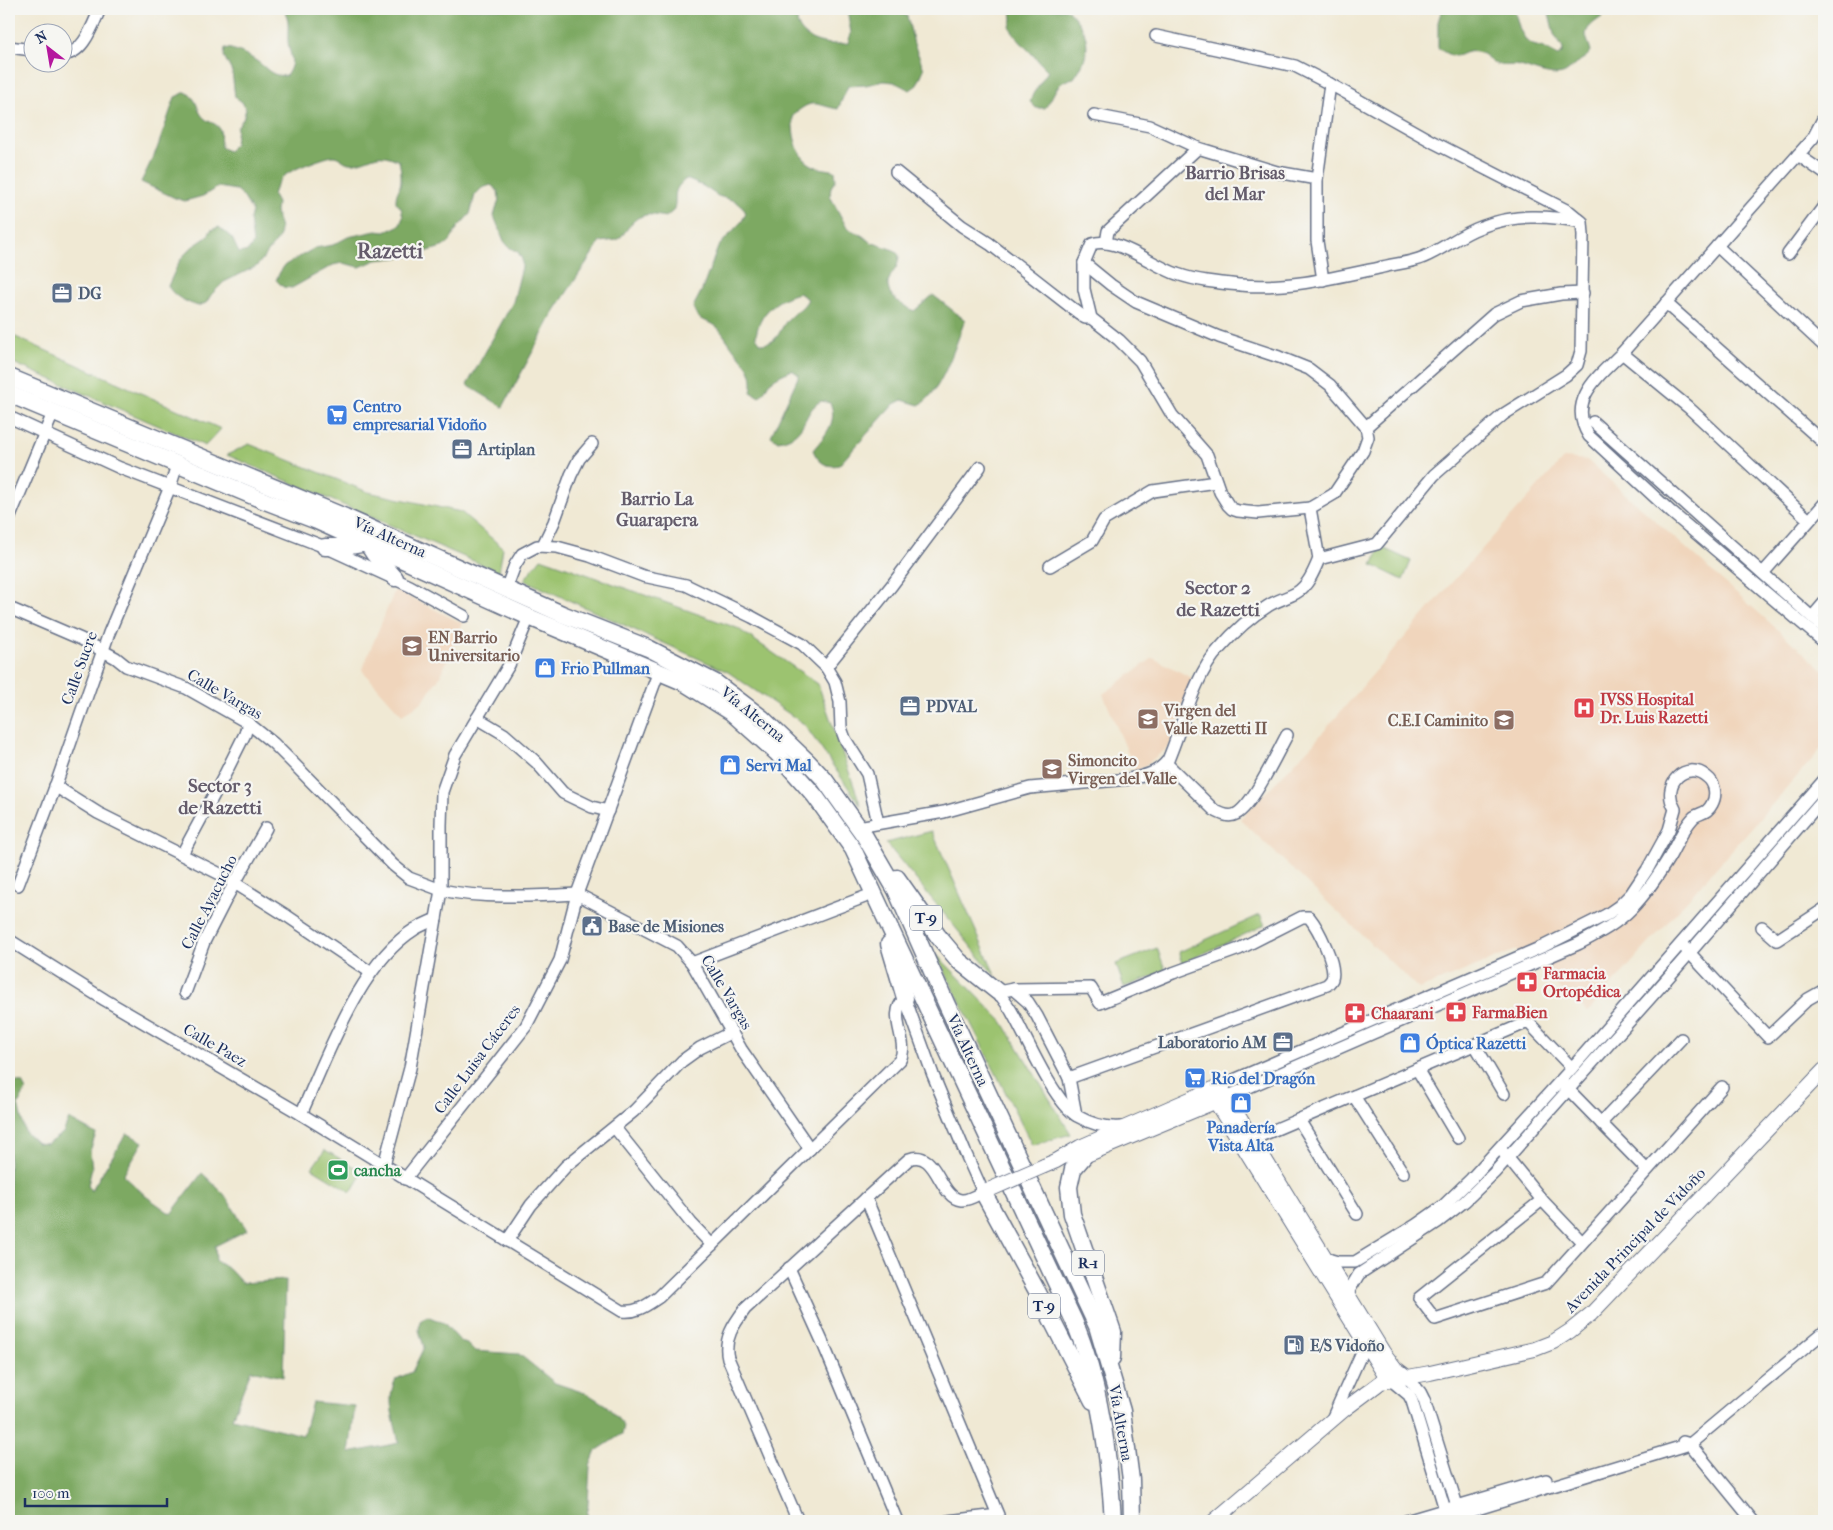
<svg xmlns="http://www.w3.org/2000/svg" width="1833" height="1530" font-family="'IM FELL French Canon',serif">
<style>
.built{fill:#f0d5bc}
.green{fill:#9cc36f;stroke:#5c7966}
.forest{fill:#7da962;stroke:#4c6c60;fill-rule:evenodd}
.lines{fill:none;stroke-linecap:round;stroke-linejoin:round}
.minor-casing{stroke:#667087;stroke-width:14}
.major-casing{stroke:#667087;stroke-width:16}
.highway-casing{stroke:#667087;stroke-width:19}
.minor{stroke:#fff;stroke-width:11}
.major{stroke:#fff;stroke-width:14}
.highway{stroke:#fff;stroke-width:16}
.major-bridge-casing{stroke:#667087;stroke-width:16;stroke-linecap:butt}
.major-bridge{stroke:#fff;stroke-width:14}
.labels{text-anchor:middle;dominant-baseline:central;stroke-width:4.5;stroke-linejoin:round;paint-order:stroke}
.shield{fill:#f6f6f2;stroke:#5d6b8a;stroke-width:1}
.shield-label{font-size:15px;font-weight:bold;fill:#1b2f5e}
.service-label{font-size:16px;font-weight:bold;fill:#4e5e75;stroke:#f6f6f2;text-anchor:start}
.shop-label{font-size:16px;font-weight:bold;fill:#366cbe;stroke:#f6f6f2;text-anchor:start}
.street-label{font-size:16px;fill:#1b2f5e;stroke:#f6f6f2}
.education-label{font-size:16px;font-weight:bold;fill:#785e54;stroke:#f6f6f2;text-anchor:start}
.health-label{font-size:16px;font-weight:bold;fill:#be3a42;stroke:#f6f6f2;text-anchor:start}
.leisure-label{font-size:16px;font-weight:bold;fill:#27864d;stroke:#f6f6f2;text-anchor:start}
.neighbourhood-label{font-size:18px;font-weight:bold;fill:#645c6b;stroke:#f6f6f2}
.quarter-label{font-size:19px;font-weight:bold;fill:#645c6b;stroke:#f6f6f2}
.district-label{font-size:21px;font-weight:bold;fill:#645c6b;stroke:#f6f6f2}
</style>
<rect width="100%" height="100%" fill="#f6f6f2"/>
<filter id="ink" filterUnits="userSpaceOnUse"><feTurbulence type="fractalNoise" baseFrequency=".02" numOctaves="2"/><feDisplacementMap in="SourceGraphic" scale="10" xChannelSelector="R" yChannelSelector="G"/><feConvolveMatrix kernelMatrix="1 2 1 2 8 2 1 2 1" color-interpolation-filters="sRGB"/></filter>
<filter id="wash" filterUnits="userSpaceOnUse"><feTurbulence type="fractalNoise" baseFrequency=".0096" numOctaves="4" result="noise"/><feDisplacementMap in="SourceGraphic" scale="20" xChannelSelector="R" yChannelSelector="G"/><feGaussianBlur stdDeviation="1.12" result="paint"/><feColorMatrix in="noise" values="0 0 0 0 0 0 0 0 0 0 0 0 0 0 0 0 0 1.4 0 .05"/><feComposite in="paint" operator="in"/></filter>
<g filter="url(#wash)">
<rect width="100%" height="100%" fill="#f0e9d4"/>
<g class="built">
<polygon points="1564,458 1587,460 1824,671 1824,746 1588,1012 1516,950 1419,989 1240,819 1313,744 1447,588"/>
<polygon points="395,590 462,623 441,675 422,702 402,715 362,670"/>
<polygon points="1153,658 1192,678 1169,747 1136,772 1103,694"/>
</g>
<g class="green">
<polygon points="9,334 221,429 205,446 9,361"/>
<polygon points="249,444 368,492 461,512 503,548 499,572 227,455"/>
<polygon points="1381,547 1411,561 1403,580 1372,565"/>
<polygon points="541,558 737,628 818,684 861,806 804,724 728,672 524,580"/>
<polygon points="932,831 996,977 886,843"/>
<polygon points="1260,915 1265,925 1183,963 1179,952"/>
<polygon points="1157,948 1166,972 1124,987 1116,964"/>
<polygon points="936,954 1002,1021 1071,1134 1032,1145"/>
<polygon points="325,1150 363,1172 351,1192 312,1168"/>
</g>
<g class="forest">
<path d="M283,9H799C798,14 796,21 798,25C805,43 831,46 848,43L851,33L847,9H885L891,12L900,13L907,16L914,44L924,69L917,85L910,90L894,82L884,81L866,85L848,86L838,109C815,105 814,97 793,115C792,131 795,156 812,165C819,169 828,169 835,171L836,180L831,187L830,196L847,228L863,236L870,242L894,250L899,255C898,271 893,269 889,280C883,295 904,306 914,311L933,295L965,320C956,343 941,395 919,405L902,400L894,404L839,465C826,468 818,462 813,450C824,437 839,421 830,403L821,401C801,412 809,436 778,441L771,436L799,375L792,370C785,373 775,377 769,383C765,389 766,391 759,397L751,392C756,368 742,362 730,344C726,339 723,333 718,328C706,317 700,326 693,307L702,290L718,247L742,221L746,213L742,206L735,201L718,196L703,186L686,179C669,192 679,198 673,211C671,213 668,215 666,217C658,216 650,213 642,216C629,220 626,236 616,240C611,241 605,241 600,242L554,312L503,407L467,385L513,302L522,267V259L518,252L510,248L504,241L494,216L499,199L498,191L491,185L482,188L475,195L470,214L458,227L449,243L442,247L412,256L376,260L360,267L342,263L333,265L292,288L283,287L276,280L280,272L285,265L315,248L333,245L348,237L376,231L385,232L400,225L403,217L401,208L396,202C396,192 398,193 400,186C402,179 401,169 399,161C377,150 375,159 355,163C344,165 342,157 334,156C327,156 293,169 287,174C280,178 274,188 273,196L277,203L276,212L280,229L279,238L257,266L224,282L211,295L206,303L198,306C186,302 174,297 168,286L179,262L185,254L192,247L207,237L211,230L219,227L232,238L239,253L248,251L253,244L250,219L252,211L243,196L236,190L218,187L203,196L185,201L175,198L141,182L157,149L175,97L186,92C200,101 195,109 204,118C209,123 218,123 220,130C221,136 220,141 221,147L228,151L235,144L237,127L243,119L246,109L242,102L235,97L232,72L224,56L225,48C235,49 246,54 255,60C268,68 269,76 286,76C297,60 289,56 288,41C287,28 291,20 283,9ZM799,293L808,299C803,309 796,311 789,318C778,330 780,343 761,344L756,337C758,314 777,298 799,293Z"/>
<path d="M1011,9H1067C1090,33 1094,50 1074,78C1054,82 1056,94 1045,108H1036L1030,102L1033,94L1048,71L1014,35L1010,27L1012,19Z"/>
<path d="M1442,9H1514L1520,30L1526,40L1533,45L1544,48L1558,56L1562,53L1563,49L1554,34L1548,9H1612C1605,17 1586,24 1586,35C1586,39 1590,46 1591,51C1587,58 1583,58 1577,63C1573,66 1569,71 1565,73C1553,79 1532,69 1520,66C1513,64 1503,67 1497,64C1489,61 1486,54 1477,52C1457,49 1462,65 1438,48V22Z"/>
<path d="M9,1081L22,1083L26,1090L18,1105L25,1132L37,1143L47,1144L63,1133L69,1119L96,1134L90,1151L92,1168L88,1185L91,1191L127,1133L143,1142L123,1175L147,1197L171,1214L202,1173L224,1194L247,1230L215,1246L216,1261L230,1270L242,1283L286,1280L283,1377L251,1370L232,1418L303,1435L312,1402L355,1406L349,1453L399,1443C395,1421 385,1400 396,1379L412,1372L424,1347L419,1330L420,1321L427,1316L444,1323L461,1342L467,1344L474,1351L519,1354L555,1383L588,1394L607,1406L624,1426L622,1434L596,1451L590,1466L587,1521H9Z"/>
</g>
</g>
<g filter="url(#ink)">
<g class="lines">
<g class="minor-casing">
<g id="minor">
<polyline points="1156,36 1295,66 1330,84"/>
<polyline points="9,47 32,50"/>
<path d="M62,54C83,56 93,24 100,9"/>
<polyline points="1094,115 1150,126 1198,148 1277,172 1317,179"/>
<path d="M1824,117L1813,138L1622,353C1599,376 1566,400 1589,436L1671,512L1824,642"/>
<polyline points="1798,155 1824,173"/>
<polyline points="896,172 962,226 990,244 1085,318 1091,318"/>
<polyline points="1106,243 1108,231 1198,148"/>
<polyline points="1717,246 1824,346"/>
<polyline points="1788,254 1824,206"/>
<polyline points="1084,263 1111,285 1136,302 1219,337 1279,357 1309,369 1330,385 1366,427"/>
<polyline points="1323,280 1317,241 1317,179 1330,84 1433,142 1570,212 1581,221"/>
<polyline points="1666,303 1824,443"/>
<polyline points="1622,353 1688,407 1809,520"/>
<polyline points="9,417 120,468 325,547 410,586 464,616"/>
<polyline points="1593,422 1824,628"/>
<polyline points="9,519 53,413"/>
<polyline points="543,545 554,522 571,475 579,459 592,444"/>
<polyline points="1319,559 1310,508 1334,494 1363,451 1368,437 1366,427 1494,314 1521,301 1561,294 1583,293"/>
<polyline points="1050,566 1092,541 1104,520 1153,491 1216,482"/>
<polyline points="1763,573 1824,504"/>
<polyline points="506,589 515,565 522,554 537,546 557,547 590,556 643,576 686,585 752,617 802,644 826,667 835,682 840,702 841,728 845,739 867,774 878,823"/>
<polyline points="9,608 81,639 116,658 126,666 186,688 248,723 273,743 292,762 393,865 409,878 441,890 441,825 442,792 455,755 509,665 529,617"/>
<polyline points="1812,617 1824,603"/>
<polyline points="826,667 892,585 980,467"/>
<polyline points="477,718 504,734 536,762 563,793 592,807 608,811"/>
<path d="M1166,763L1214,810C1221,814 1229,818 1236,814C1253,805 1277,753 1287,735"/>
<polyline points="55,786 98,813 222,875 287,916 370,972"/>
<path d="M858,827L944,812L1030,788L1129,779C1145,776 1158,773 1168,760C1182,727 1195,674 1219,649C1233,633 1250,617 1268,606C1277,600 1287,598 1296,593C1308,586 1314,571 1319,559L1377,544L1434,475L1504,414L1566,375L1577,365L1581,351L1583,235L1582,222C1547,215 1514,214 1481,227C1461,234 1443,249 1424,257C1410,263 1393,264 1379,268C1333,278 1288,289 1240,285C1219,283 1197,281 1177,274C1155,267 1115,235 1092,244L1084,263V289L1091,318L1119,340L1140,361L1172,415L1207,455L1220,492L1228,505L1232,509L1238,511L1258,513L1310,508"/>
<polyline points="182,854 223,778 245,734 248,723"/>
<polyline points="18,885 54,790 109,633 170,487 177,465"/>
<polyline points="577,894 677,946 692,963 741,1049 810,1149"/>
<polyline points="1762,927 1777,940 1824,909"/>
<path d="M9,940L105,1000L301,1114L622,1311C637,1313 647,1305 659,1297L900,1060C910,1040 886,1016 905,998"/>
<polyline points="1684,947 1768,1037 1808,999 1824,990"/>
<polyline points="692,963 875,893"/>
<polyline points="1013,989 1028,1002 1037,1016 1069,1078 1076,1115"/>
<polyline points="185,993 204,942 228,895 266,828"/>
<polyline points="1475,1045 1504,1094"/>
<polyline points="1417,1069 1458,1138"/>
<path d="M1069,1078L1327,985C1329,983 1331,981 1332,979C1337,965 1318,928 1309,917H1302L1239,949L1173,973L1100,1003L1091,988L1013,989L998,992C1003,999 1009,1006 1013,1014C1027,1039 1054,1102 1077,1116C1091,1124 1105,1128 1121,1127"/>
<polyline points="1563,1084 1647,1170"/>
<path d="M1220,1086L1544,946L1606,915L1619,906L1631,894L1647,870L1669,830L1675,809C1660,784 1686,759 1707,777C1715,783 1717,795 1712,804C1707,814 1701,812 1694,817C1684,827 1677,843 1670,856C1659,874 1647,893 1632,908C1617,924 1597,934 1578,944L1226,1097"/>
<polyline points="1354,1096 1403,1173"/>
<path d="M301,1114C328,1055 359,964 415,929C422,925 429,922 436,919"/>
<polyline points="1299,1120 1357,1214"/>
<polyline points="1601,1123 1681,1039"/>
<polyline points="615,1128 691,1223 712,1245"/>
<polyline points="1246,1142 1528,1022 1572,1068"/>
<polyline points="1503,1152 1542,1200 1582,1242"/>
<path d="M384,1165L410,1068L441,890C485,899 532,896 577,894"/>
<polyline points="405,1179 526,1026 560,960 577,894 659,671"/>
<polyline points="866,1198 998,1515 948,1521"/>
<polyline points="1542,1200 1419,1298 1435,1319 1546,1283 1722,1087"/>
<polyline points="507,1241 531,1205 566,1166 634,1111 682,1061 700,1048 732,1032"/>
<polyline points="1324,1258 1338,1262 1355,1262 1416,1225 1443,1206 1471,1179 1572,1068 1824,780"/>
<polyline points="789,1268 822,1341 897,1521"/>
<polyline points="1347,1294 1359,1274 1438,1222 1465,1201 1494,1173 1659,988 1824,798"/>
<polyline points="1407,1377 1420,1392 1424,1400 1459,1512"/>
<polyline points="1391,1380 1409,1395 1412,1401 1447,1516"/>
<polyline points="1332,1419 1366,1343"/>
<polyline points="1683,1442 1690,1444 1753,1521"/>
<path d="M798,1521L728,1358C723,1339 734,1324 745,1309L909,1159C937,1148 939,1198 961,1200C968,1201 977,1195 983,1192L965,1152L933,1075L905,998"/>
<polyline points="1406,1521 1546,1480"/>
<polyline points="1438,1521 1690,1444 1824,1332"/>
</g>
</g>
<g class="major-casing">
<g id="major">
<polyline points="1209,1091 1383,1372 1391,1380"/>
<polyline points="1074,1158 1084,1156 1224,1098"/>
<polyline points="1044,1166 1056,1161 1080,1147 1220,1086 1383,1352 1395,1368 1407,1377"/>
<polyline points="1214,1521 1345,1409 1381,1382 1430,1373 1535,1349 1553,1342 1570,1331 1591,1314 1824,1070"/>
</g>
</g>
<g class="highway-casing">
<g id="highway">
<polyline points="9,377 345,517 562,614 648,648 716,683 762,718 807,761 824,779 864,835 896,890 946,1003 1097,1326 1122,1411 1131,1480 1132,1521"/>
<path d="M9,394L265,501L317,521L529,617L683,682L731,712L777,753L815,796L853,849L1074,1321C1100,1382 1109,1455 1113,1521"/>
<polyline points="325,547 344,547 367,543 374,554 395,578"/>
<polyline points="897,878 938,936 959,961 998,992"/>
<polyline points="889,944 905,998"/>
<polyline points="1084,1156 1073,1169 1069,1187 1072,1214 1113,1332 1112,1358"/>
<polyline points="983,1192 1037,1291 1093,1401"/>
</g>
</g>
<use href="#minor" class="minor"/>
<use href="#major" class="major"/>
<use href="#highway" class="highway"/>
<g class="major-bridge-casing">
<polyline id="major-bridge" points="991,1189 1044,1166"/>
</g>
<use href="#major-bridge" class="major-bridge"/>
</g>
</g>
<defs>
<g id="office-square" transform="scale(1.125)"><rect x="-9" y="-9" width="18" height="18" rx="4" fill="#5c6f8a" stroke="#f6f6f2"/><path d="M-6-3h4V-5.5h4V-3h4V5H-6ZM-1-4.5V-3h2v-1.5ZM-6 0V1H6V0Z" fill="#fff"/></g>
<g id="supermarket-square" transform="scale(1.125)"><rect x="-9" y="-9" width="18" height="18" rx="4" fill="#3f7fe0" stroke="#f6f6f2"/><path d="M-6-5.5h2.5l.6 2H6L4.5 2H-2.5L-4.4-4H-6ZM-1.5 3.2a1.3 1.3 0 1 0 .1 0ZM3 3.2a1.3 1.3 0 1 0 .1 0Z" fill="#fff"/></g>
<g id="school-square" transform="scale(1.125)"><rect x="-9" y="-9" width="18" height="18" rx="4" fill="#8d6e63" stroke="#f6f6f2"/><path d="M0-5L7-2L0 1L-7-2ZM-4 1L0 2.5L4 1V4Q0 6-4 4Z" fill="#fff"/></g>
<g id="shop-square" transform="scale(1.125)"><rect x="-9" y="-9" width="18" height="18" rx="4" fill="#3f7fe0" stroke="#f6f6f2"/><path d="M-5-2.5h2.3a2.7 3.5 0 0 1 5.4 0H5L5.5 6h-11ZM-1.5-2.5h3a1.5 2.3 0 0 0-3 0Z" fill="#fff"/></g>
<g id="hospital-square" transform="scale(1.125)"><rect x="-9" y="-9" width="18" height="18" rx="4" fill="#e0444e" stroke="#f6f6f2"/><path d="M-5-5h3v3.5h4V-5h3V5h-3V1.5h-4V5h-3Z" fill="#fff"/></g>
<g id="university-square" transform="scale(1.125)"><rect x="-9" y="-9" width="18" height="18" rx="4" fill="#8d6e63" stroke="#f6f6f2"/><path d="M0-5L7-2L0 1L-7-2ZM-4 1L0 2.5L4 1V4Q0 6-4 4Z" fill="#fff"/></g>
<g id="civic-square" transform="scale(1.125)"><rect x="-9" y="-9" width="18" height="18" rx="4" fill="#5c6f8a" stroke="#f6f6f2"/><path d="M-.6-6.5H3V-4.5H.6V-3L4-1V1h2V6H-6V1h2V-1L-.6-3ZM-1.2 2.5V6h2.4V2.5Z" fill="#fff"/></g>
<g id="pharmacy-square" transform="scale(1.125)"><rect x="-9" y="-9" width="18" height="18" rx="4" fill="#e0444e" stroke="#f6f6f2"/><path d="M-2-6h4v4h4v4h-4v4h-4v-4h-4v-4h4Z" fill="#fff"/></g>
<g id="stadium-square" transform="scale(1.125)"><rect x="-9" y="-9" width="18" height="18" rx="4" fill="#2e9e5b" stroke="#f6f6f2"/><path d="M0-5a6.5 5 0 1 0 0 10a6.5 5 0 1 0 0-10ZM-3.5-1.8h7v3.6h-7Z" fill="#fff"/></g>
<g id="fuel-square" transform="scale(1.125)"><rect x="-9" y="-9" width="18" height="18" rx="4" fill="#5c6f8a" stroke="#f6f6f2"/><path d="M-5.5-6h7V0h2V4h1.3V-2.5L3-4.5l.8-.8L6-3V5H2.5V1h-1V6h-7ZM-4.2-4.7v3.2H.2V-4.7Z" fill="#fff"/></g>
</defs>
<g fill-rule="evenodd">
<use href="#office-square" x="62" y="293"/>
<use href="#supermarket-square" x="337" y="415"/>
<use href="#office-square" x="462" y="449"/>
<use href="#school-square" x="412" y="646"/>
<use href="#shop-square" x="545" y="668"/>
<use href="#office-square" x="910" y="706"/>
<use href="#hospital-square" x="1584" y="708"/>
<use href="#university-square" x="1148" y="719"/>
<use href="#school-square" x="1504" y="720"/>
<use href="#shop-square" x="730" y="765"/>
<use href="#school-square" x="1052" y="769"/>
<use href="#civic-square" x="592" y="926"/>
<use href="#pharmacy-square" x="1527" y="982"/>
<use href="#pharmacy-square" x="1456" y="1012"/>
<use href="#pharmacy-square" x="1355" y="1013"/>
<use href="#office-square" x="1283" y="1042"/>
<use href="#shop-square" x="1410" y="1043"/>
<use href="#supermarket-square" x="1195" y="1078"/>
<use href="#shop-square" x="1241" y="1103"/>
<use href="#stadium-square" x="338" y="1170"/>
<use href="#fuel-square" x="1294" y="1345"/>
</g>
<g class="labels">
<g class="shield">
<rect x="910" y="905.5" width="32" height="25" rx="4"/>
<rect x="1072" y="1250.5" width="32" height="25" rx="4"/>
<rect x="1028" y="1293.5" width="32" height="25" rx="4"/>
</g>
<g class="shield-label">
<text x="926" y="918">T-9</text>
<text x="1088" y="1263">R-1</text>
<text x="1044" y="1306">T-9</text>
</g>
<g class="service-label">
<text x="78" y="293">DG</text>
<text x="478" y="449">Artiplan</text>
<text x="926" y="706">PDVAL</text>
<text x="608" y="926">Base de Misiones</text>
<text x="1267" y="1042" text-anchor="end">Laboratorio AM</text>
<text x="1310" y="1345">E/S Vidoño</text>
</g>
<g class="shop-label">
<text x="353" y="406">Centro<tspan x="353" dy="18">empresarial Vidoño</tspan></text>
<text x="561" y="668">Frio Pullman</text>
<text x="746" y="765">Servi Mal</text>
<text x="1426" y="1043">Óptica Razetti</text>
<text x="1211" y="1078">Rio del Dragón</text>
<text x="1241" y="1127" text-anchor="middle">Panadería<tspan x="1241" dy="18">Vista Alta</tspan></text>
</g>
<g class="street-label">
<text transform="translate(390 537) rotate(24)">Vía Alterna</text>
<text transform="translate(79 668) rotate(-70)">Calle Sucre</text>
<text transform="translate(225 694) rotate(30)">Calle Vargas</text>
<text transform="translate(753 714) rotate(39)">Vía Alterna</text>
<text transform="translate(209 902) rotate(-63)">Calle Ayacucho</text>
<text transform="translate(727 992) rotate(59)">Calle Vargas</text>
<text transform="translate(215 1045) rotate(30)">Calle Paez</text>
<text transform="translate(968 1050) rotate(65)">Vía Alterna</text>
<text transform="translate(477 1059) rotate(-53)">Calle Luisa Cáceres</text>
<text transform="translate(1635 1240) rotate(-46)">Avenida Principal de Vidoño</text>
<text transform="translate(1121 1423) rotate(80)">Vía Alterna</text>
</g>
<g class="education-label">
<text x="428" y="637">EN Barrio<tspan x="428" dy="18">Universitario</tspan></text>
<text x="1164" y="710">Virgen del<tspan x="1164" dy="18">Valle Razetti II</tspan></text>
<text x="1488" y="720" text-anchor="end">C.E.I Caminito</text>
<text x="1068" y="760">Simoncito<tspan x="1068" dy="18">Virgen del Valle</tspan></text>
</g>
<g class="health-label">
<text x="1600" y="699">IVSS Hospital<tspan x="1600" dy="18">Dr. Luis Razetti</tspan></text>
<text x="1543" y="973">Farmacia<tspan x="1543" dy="18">Ortopédica</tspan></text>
<text x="1472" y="1012">FarmaBien</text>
<text x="1371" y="1013">Chaarani</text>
</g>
<g class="leisure-label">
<text x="354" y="1170">cancha</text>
</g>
<g class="neighbourhood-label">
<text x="1235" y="173">Barrio Brisas<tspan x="1235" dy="21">del Mar</tspan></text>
<text x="657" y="499">Barrio La<tspan x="657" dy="21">Guarapera</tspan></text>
</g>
<g class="quarter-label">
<text x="1218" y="588">Sector 2<tspan x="1218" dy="22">de Razetti</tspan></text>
<text x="220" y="786">Sector 3<tspan x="220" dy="22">de Razetti</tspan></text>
</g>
<g class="district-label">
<text x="390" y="251">Razetti</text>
</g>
</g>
<rect width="1833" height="1530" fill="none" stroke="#f6f6f2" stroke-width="30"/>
<g transform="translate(48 48) rotate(329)"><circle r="24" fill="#f6f6f2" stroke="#9ea6b7"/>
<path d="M0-4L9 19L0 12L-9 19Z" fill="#b5179e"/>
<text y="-8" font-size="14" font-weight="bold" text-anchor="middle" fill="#1b2f5e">N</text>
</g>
<path d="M25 1498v8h142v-8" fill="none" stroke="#1b2f5e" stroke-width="2.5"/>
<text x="32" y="1498" font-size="15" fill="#1b2f5e" stroke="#f6f6f2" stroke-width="4" paint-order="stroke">100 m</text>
</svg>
